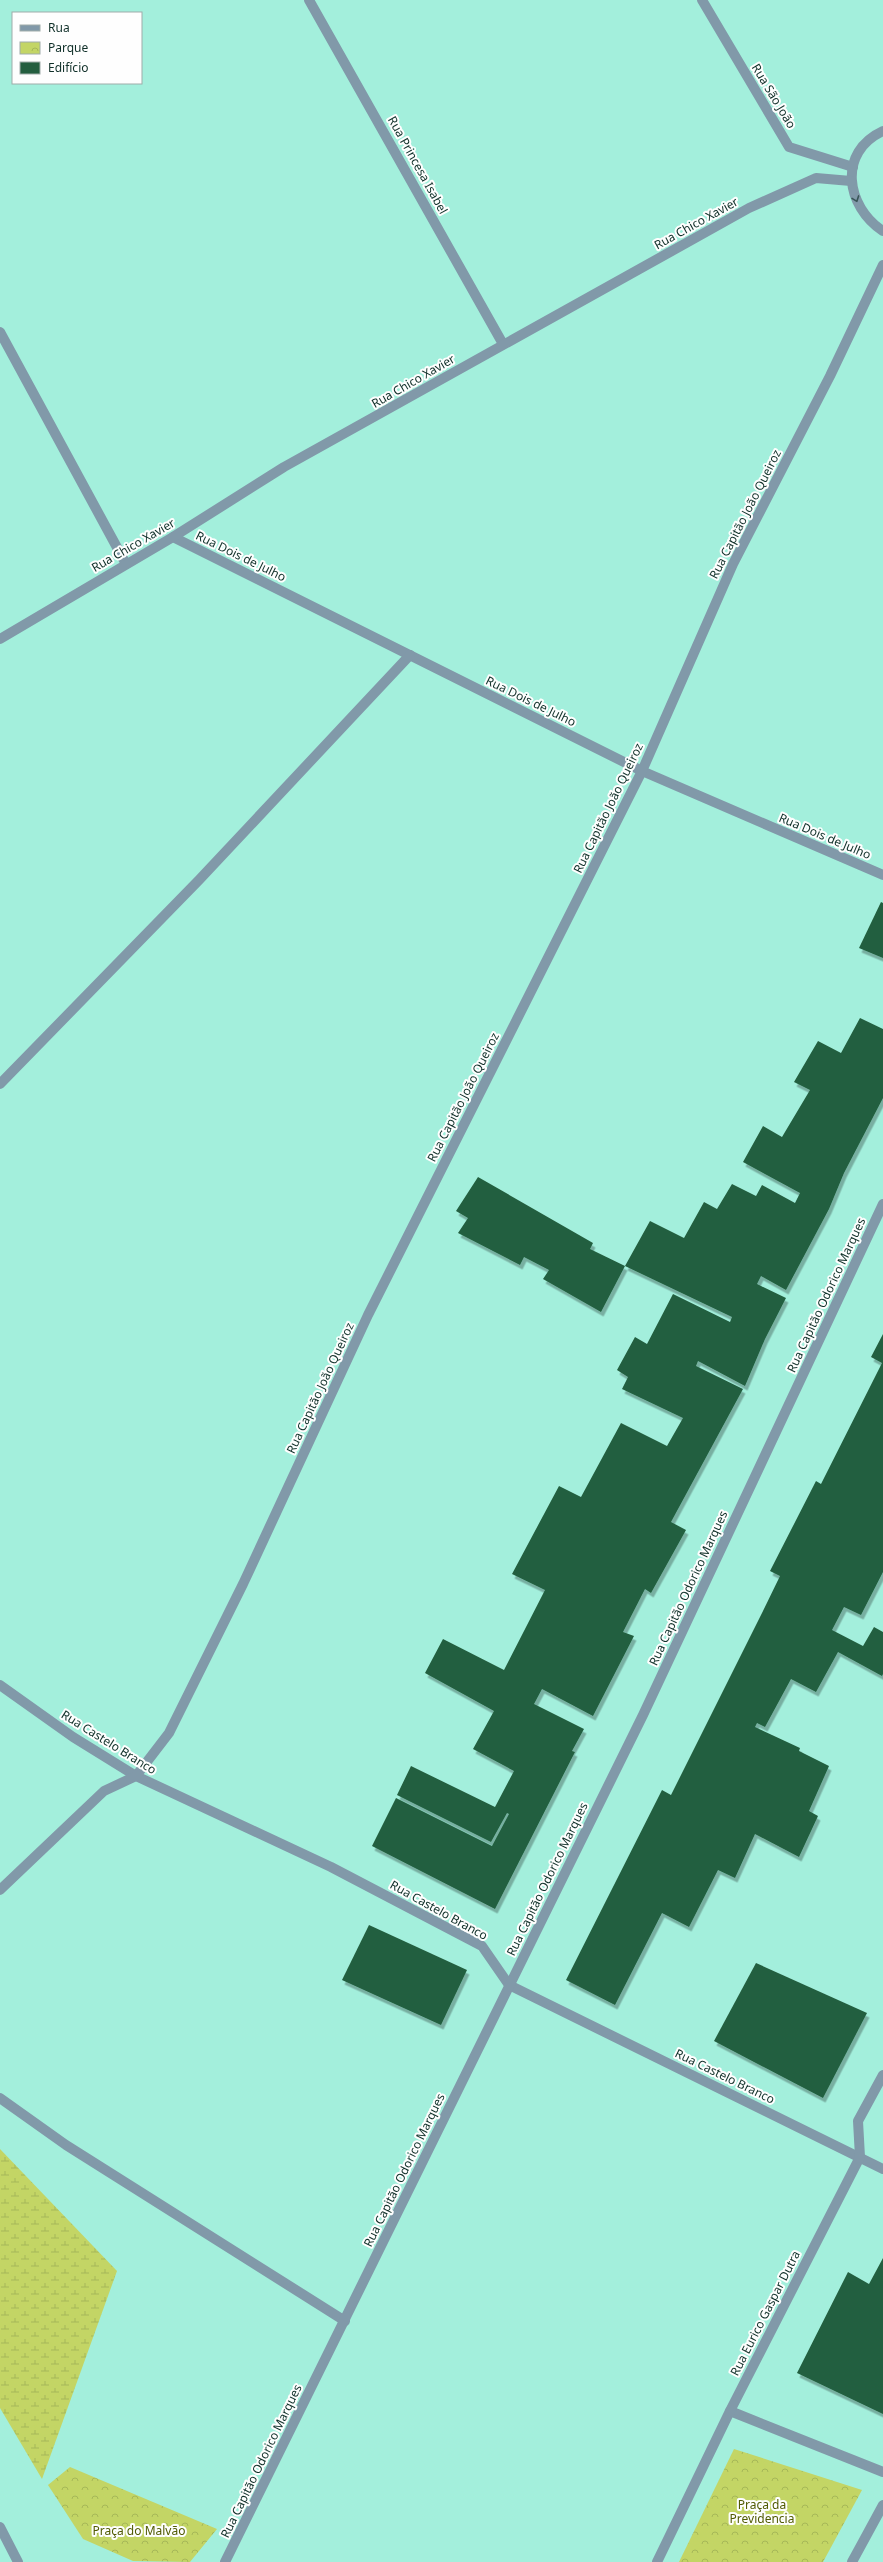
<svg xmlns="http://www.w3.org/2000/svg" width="883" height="2562" font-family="'Noto Sans',sans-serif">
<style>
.wetland{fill:url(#wetland-marsh)}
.park{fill:url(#park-crowns)}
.building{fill:#245e3f;filter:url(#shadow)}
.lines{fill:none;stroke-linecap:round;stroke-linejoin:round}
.minor{stroke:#8199a9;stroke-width:10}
.oneway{stroke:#385556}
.labels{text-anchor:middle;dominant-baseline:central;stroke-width:4;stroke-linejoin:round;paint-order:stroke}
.street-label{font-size:12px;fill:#103029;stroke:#fefefe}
.park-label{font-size:12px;fill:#515b03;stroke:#fefefe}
</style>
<defs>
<pattern id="wetland-marsh" width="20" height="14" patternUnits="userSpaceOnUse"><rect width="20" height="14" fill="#c3d565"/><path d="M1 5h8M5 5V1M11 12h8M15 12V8" fill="none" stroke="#a6b758"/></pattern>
<pattern id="park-crowns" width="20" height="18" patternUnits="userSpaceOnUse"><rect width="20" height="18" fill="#c3d565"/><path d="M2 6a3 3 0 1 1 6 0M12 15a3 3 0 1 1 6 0" fill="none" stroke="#a6b758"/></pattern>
<filter id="shadow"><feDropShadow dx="2.5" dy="4.5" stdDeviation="0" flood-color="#0004"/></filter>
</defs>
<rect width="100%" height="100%" fill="#a3efdc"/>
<polygon class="wetland" points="0,2149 117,2271 42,2479 0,2408"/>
<g class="park">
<polygon points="734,2449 862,2490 823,2562 679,2562"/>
<polygon points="70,2467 217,2529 190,2562 133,2561 83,2539 48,2485"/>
</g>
<g class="building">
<polygon points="881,902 883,903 883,958 859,948"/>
<polygon points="860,1018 883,1029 883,1098 844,1173 829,1209 786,1290 761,1276 757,1284 786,1298 765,1339 745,1386 698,1361 696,1366 743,1389 671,1522 686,1530 651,1593 645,1589 623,1632 634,1636 593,1716 542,1689 534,1704 584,1729 572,1751 575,1752 495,1909 372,1846 396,1798 492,1846 509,1814 507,1813 491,1842 397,1795 411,1766 495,1807 514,1771 473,1749 494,1711 425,1673 443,1639 504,1670 545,1590 512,1574 559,1486 581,1497 621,1423 667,1446 683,1418 622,1389 628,1377 617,1370 635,1337 647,1344 673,1294 730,1322 732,1317 625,1266 650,1221 684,1238 704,1202 717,1209 732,1184 756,1196 762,1185 795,1203 800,1193 743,1162 763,1126 782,1137 810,1090 794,1082 818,1041 841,1053"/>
<polygon points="478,1177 593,1243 590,1249 625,1266 601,1312 543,1279 549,1270 524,1257 520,1265 458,1233 468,1218 456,1211"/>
<polygon points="883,1334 883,1572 861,1615 844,1607 832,1630 863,1646 874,1627 883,1632 883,1674 882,1676 838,1652 816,1692 791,1679 765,1727 757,1723 755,1727 800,1748 799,1751 829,1766 809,1811 818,1816 799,1857 755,1834 735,1878 718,1870 689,1927 662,1913 615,2005 566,1980 662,1790 671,1795 762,1613 780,1576 770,1571 816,1481 821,1484 882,1363 871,1357"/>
<polygon points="369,1925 467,1970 441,2025 342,1980"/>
<polygon points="756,1963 867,2013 823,2098 714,2041"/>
<polygon points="883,2258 883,2414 797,2373 848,2272 869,2284"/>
</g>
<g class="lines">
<g class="minor">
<polyline points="309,0 503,344"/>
<polyline points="702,0 789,147 853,167"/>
<path d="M883,131C837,152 846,207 883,231"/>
<polyline points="0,332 126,564"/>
<polyline points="173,537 642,771 883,875"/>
<polyline points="0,639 173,537 284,467 749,208 816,178 851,181"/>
<polyline points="0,1084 199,880 410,655"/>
<polyline points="0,1685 73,1737 136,1776 331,1867 482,1946 509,1985 883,2169"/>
<polyline points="0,1890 104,1791 136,1776 169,1733 243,1584 368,1315 642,771 733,564 830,376 883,265"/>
<polyline points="0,2098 66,2145 345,2321"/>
<polyline points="730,2411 883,2472"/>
<polyline points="0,2527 18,2562"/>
<polyline points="225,2562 643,1715 883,1204"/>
<polyline points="657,2562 730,2411 860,2157 858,2121 883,2075"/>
<polyline points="852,2562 883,2505"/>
</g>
</g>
<defs><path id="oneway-chevron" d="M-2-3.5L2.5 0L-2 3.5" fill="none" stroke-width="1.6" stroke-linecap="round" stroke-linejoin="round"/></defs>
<use class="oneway" href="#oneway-chevron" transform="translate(856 199) rotate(70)"/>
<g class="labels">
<g class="street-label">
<text transform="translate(774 96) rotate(59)">Rua São João</text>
<text transform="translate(418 165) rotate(61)">Rua Princesa Isabel</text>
<text transform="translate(696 223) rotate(-29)">Rua Chico Xavier</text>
<text transform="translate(413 381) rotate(-30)">Rua Chico Xavier</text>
<text transform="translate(745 514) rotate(-63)">Rua Capitão João Queiroz</text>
<text transform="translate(133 545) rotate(-30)">Rua Chico Xavier</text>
<text transform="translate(241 556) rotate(26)">Rua Dois de Julho</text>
<text transform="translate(531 701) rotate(26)">Rua Dois de Julho</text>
<text transform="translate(608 808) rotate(-64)">Rua Capitão João Queiroz</text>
<text transform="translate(825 836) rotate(23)">Rua Dois de Julho</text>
<text transform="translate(463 1097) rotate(-63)">Rua Capitão João Queiroz</text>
<text transform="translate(826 1295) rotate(-65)">Rua Capitão Odorico Marques</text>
<text transform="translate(320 1388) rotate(-65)">Rua Capitão João Queiroz</text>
<text transform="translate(688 1588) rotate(-65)">Rua Capitão Odorico Marques</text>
<text transform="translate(109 1742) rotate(32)">Rua Castelo Branco</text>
<text transform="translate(547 1879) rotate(-64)">Rua Capitão Odorico Marques</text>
<text transform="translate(439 1910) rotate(29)">Rua Castelo Branco</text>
<text transform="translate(725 2076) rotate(26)">Rua Castelo Branco</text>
<text transform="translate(404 2170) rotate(-64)">Rua Capitão Odorico Marques</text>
<text transform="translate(765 2313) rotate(-63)">Rua Eurico Gaspar Dutra</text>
<text transform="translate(261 2461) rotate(-64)">Rua Capitão Odorico Marques</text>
</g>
<g class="park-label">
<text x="762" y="2504">Praça da<tspan x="762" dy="14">Previdencia</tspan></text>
<text x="139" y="2530">Praça do Malvão</text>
</g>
</g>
<rect x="12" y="12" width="130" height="72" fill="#fefefe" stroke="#9faca9"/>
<rect x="20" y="25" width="20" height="6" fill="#8199a9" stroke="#9faca9"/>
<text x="48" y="32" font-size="12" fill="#103029">Rua</text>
<rect x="20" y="42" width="20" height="12" fill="url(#park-crowns)" stroke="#9faca9"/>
<text x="48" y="52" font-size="12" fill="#103029">Parque</text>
<rect x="20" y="62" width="20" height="12" fill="#245e3f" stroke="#9faca9"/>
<text x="48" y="72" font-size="12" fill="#103029">Edifício</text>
</svg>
